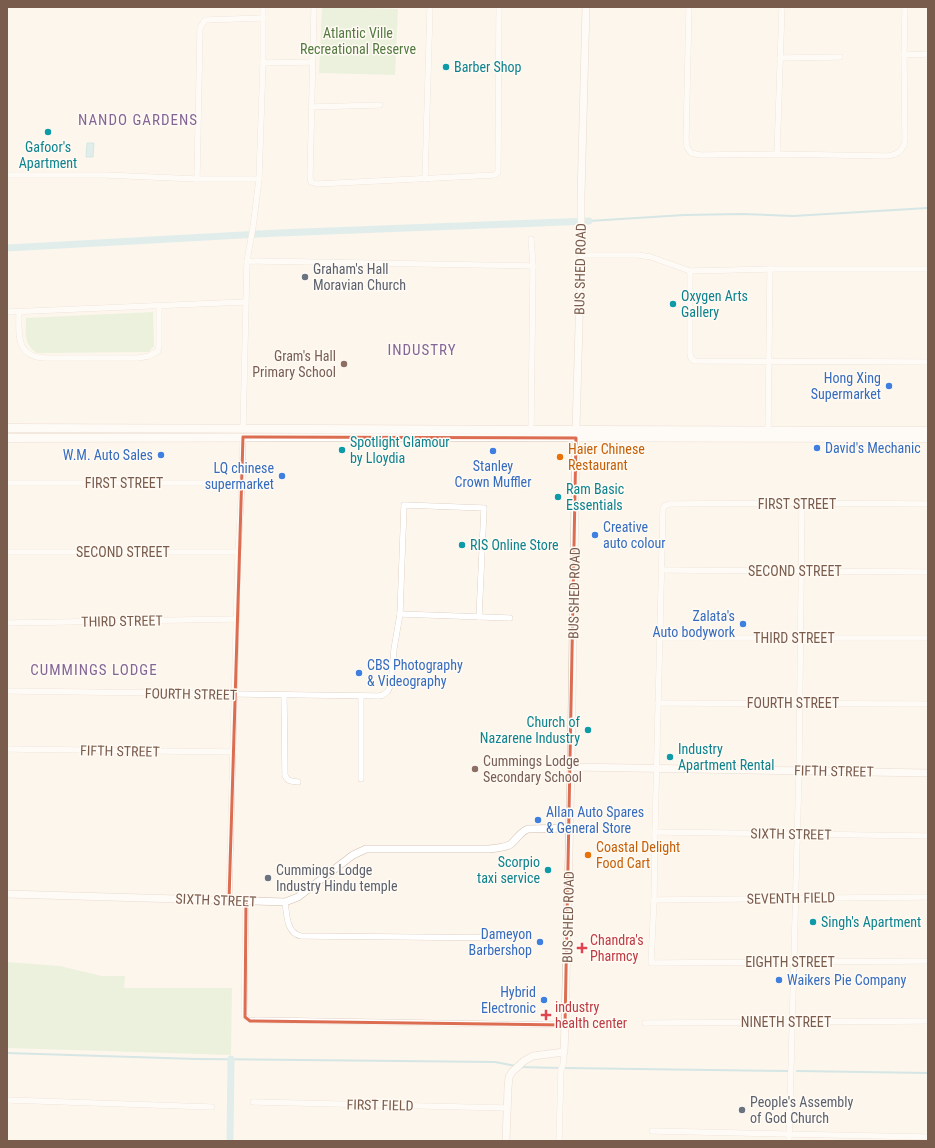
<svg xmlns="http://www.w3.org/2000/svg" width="935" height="1148" font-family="'Roboto Condensed',sans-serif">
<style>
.green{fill:#d8ecc9}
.water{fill:#bfe3e8;stroke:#a5d3da}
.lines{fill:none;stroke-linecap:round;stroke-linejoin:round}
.stream{stroke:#a5d3da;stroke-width:2}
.canal{stroke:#bfe3e8;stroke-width:7}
.minor-casing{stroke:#d1beb0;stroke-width:6}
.tertiary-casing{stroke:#d1beb0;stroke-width:8}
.secondary-casing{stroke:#d6c0b0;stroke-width:9}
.minor{stroke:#fff;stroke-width:5.5}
.tertiary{stroke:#fff;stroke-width:7}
.secondary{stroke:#fff;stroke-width:8}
.marked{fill:none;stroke:#dc6d51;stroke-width:3;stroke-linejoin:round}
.culture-dot{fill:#0f9aa8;stroke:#fffaf3;stroke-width:1.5}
.worship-dot{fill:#6b7280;stroke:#fffaf3;stroke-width:1.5}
.education-dot{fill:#8d6e63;stroke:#fffaf3;stroke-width:1.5}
.shop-dot{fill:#3f7fe0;stroke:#fffaf3;stroke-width:1.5}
.food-dot{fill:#e8710a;stroke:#fffaf3;stroke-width:1.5}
.health-dot{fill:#e0444e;stroke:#fffaf3;stroke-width:1.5}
.labels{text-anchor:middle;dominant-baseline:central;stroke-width:3;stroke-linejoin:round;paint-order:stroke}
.park-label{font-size:14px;fill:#537a41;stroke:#fffaf3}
.culture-label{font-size:14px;fill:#0d838f;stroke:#fffaf3;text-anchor:start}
.worship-label{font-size:14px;fill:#5b616d;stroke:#fffaf3;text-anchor:start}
.street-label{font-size:14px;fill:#7a5c4d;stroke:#fffaf3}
.education-label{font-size:14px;fill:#785e54;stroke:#fffaf3;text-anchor:end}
.shop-label{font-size:14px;fill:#366cbe;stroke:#fffaf3;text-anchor:end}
.food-label{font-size:14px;fill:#c56008;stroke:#fffaf3;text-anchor:start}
.health-label{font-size:14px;fill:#be3a42;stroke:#fffaf3;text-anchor:start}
.neighbourhood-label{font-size:15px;letter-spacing:1px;fill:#846695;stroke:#fffaf3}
</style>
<rect width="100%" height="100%" fill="#fdf6ec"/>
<g class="green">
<polygon points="322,7 398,9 395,75 319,73"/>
<path d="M153,312L154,346L149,352L37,353C23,344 26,333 26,318Z"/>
<polygon points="7,962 60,966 102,976 125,976 124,988 232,988 231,1055 7,1048"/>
</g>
<polygon class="water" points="87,143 94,143 93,157 86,157"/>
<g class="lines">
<g class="stream">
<polyline points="589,221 684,215 742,214 793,216 928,208"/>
<polyline points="7,1053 196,1059 495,1062 516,1066"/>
<polyline points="520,1067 560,1068"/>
<polyline points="566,1068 789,1071"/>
<polyline points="797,1071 928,1073"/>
</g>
<g class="canal">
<polyline points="7,248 278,233 589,221"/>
<polyline points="230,1141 231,1059"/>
</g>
<g class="minor-casing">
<g id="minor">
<polyline points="314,7 310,177 311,182 317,184 495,175 498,172 499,7"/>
<path d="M689,7L686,140L687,147L691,153L700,155L777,154L887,156C897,155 903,151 905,141L904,55L905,7"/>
<polyline points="904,55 928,54"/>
<polyline points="780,58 840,57"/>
<polyline points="263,63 312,62"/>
<polyline points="311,107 380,105"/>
<polyline points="777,154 782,7"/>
<polyline points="7,175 105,175 197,179 259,179"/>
<polyline points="197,179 200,28 205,20 263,18"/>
<polyline points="425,179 430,7"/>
<polyline points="531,239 533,266 531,429"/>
<polyline points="581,255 638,255 651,257 690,271 770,269 928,269"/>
<polyline points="247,261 533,266"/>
<polyline points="690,271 690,354 691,358 694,361 928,362"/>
<path d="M19,311C19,335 15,357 46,358H138L149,356L158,351L159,346V305"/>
<polyline points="7,312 245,302"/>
<polyline points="243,429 247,261 253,227 259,179 263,63 263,7"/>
<polyline points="768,430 770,269"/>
<polyline points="7,483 242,483"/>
<polyline points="928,504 802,503 669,504 665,506 663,508 655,832 654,900 651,963 928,961"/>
<polyline points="7,552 238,552"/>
<polyline points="662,570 928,572"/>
<polyline points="400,614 510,618"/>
<polyline points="7,623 236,619"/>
<polyline points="660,638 928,638"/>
<polyline points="7,691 379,696 383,695 388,691 391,684 394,649 400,614 404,505 484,508 479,617"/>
<path d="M284,695L285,775C287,782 292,781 298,782"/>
<polyline points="658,703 928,704"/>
<polyline points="7,749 233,752"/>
<polyline points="361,779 361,696"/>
<polyline points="655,832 928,836"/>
<polyline points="229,900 238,552 242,483 243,437"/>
<polyline points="654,900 928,897"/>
<polyline points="246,901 244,1015 248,1020 565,1025"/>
<path d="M285,902C287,914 286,933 301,936L510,938"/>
<polyline points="645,1023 928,1021"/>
<polyline points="7,1100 212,1107"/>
<polyline points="253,1102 507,1108"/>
<polyline points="652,1131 927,1137"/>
<polyline points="559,1141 561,1069 563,1065 564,1052"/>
<polyline points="789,1141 799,771 802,503"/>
</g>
</g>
<g class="tertiary-casing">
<g id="tertiary">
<polyline points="571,767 928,773"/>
<path d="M7,894L285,902L293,899L298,897L353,855L366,849H489C496,848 505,848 511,844C517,839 520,832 528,829L570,828"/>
<polyline points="506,1141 508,1088 509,1077 512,1072 524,1061 533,1056 564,1052 565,1025 571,767 576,430 581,255 581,196 586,7"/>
</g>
</g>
<g class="secondary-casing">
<g id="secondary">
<polyline points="7,428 928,431"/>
<path d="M7,438C314,437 621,437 928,438"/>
</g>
</g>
<use href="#minor" class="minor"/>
<use href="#tertiary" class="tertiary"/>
<use href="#secondary" class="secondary"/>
</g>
<path d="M0 0H935V1148H0ZM243,437L576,438L565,1025L250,1021L245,1017L246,901L229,900Z" fill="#fdf6ec" fill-opacity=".55" fill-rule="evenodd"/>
<path class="marked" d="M243,437L576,438L565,1025L250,1021L245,1017L246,901L229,900Z"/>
<g class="culture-dot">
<circle cx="446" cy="67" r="4"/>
<circle cx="48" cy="132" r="4"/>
<circle cx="673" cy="304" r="4"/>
<circle cx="342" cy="450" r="4"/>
<circle cx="558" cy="497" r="4"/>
<circle cx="462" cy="545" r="4"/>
<circle cx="588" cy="730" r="4"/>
<circle cx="670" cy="757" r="4"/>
<circle cx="548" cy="870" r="4"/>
<circle cx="813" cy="922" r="4"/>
</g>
<g class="worship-dot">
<circle cx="305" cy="277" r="4"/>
<circle cx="268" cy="878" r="4"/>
<circle cx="742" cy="1110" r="4"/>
</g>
<g class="education-dot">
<circle cx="344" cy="364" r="4"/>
<circle cx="475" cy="769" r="4"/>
</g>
<g class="shop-dot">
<circle cx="889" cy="386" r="4"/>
<circle cx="817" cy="448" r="4"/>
<circle cx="493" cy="451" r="4"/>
<circle cx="161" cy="455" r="4"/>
<circle cx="282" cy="476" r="4"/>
<circle cx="595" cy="535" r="4"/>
<circle cx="743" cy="624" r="4"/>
<circle cx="359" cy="673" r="4"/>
<circle cx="538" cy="820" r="4"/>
<circle cx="540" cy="942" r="4"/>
<circle cx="779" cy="980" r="4"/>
<circle cx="544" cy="1000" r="4"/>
</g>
<g class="food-dot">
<circle cx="560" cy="457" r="4"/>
<circle cx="588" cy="855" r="4"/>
</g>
<g class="health-dot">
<path d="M580 942h4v4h4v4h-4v4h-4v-4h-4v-4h4z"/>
<path d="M544 1009h4v4h4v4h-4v4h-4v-4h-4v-4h4z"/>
</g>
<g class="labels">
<g class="park-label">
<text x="358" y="33">Atlantic Ville<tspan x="358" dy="16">Recreational Reserve</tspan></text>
</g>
<g class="culture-label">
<text x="454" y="67">Barber Shop</text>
<text x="48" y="147" text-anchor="middle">Gafoor's<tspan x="48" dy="16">Apartment</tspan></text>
<text x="681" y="296">Oxygen Arts<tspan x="681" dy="16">Gallery</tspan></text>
<text x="350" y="442">Spotlight Glamour<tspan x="350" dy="16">by Lloydia</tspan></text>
<text x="566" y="489">Ram Basic<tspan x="566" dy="16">Essentials</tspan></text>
<text x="470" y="545">RIS Online Store</text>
<text x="580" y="722" text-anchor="end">Church of<tspan x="580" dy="16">Nazarene Industry</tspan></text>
<text x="678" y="749">Industry<tspan x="678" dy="16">Apartment Rental</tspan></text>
<text x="540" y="862" text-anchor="end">Scorpio<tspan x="540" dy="16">taxi service</tspan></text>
<text x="821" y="922">Singh's Apartment</text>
</g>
<g class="worship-label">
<text x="313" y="269">Graham's Hall<tspan x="313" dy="16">Moravian Church</tspan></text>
<text x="276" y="870">Cummings Lodge<tspan x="276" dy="16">Industry Hindu temple</tspan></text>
<text x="750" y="1102">People's Assembly<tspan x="750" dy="16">of God Church</tspan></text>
</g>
<g class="street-label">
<text transform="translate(580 269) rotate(-89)">BUS SHED ROAD</text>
<text x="124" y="483">FIRST STREET</text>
<text x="797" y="504">FIRST STREET</text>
<text x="123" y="552">SECOND STREET</text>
<text x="795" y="571">SECOND STREET</text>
<text transform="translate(574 593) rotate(-89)">BUS SHED ROAD</text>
<text transform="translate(122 621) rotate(-1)">THIRD STREET</text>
<text x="794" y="638">THIRD STREET</text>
<text transform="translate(191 694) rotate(1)">FOURTH STREET</text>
<text x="793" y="703">FOURTH STREET</text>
<text transform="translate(120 751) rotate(1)">FIFTH STREET</text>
<text transform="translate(834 771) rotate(1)">FIFTH STREET</text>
<text transform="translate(791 834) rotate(1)">SIXTH STREET</text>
<text transform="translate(791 898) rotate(-1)">SEVENTH FIELD</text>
<text transform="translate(216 900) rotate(2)">SIXTH STREET</text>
<text transform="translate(568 917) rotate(-89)">BUS SHED ROAD</text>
<text x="790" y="962">EIGHTH STREET</text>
<text x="786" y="1022">NINETH STREET</text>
<text transform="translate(380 1105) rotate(1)">FIRST FIELD</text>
</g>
<g class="education-label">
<text x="336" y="356">Gram's Hall<tspan x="336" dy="16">Primary School</tspan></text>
<text x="483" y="761" text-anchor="start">Cummings Lodge<tspan x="483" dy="16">Secondary School</tspan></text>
</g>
<g class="shop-label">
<text x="881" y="378">Hong Xing<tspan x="881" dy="16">Supermarket</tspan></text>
<text x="825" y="448" text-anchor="start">David's Mechanic</text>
<text x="153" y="455">W.M. Auto Sales</text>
<text x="493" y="466" text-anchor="middle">Stanley<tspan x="493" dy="16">Crown Muffler</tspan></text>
<text x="274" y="468">LQ chinese<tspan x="274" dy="16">supermarket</tspan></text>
<text x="603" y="527" text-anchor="start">Creative<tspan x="603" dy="16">auto colour</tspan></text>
<text x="735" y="616">Zalata's<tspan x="735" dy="16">Auto bodywork</tspan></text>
<text x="367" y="665" text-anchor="start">CBS Photography<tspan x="367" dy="16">&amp; Videography</tspan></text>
<text x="546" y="812" text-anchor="start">Allan Auto Spares<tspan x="546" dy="16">&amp; General Store</tspan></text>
<text x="532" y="934">Dameyon<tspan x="532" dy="16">Barbershop</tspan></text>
<text x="787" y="980" text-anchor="start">Waikers Pie Company</text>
<text x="536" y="992">Hybrid<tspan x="536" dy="16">Electronic</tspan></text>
</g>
<g class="food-label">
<text x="568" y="449">Haier Chinese<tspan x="568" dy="16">Restaurant</tspan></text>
<text x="596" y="847">Coastal Delight<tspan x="596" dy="16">Food Cart</tspan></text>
</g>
<g class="health-label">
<text x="590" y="940">Chandra's<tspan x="590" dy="16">Pharmcy</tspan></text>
<text x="555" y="1007">industry<tspan x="555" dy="16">health center</tspan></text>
</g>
<g class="neighbourhood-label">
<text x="138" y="120">NANDO GARDENS</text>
<text x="422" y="350">INDUSTRY</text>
<text x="94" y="670">CUMMINGS LODGE</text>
</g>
</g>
<rect width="935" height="1148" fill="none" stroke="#7a5c4d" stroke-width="16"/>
</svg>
